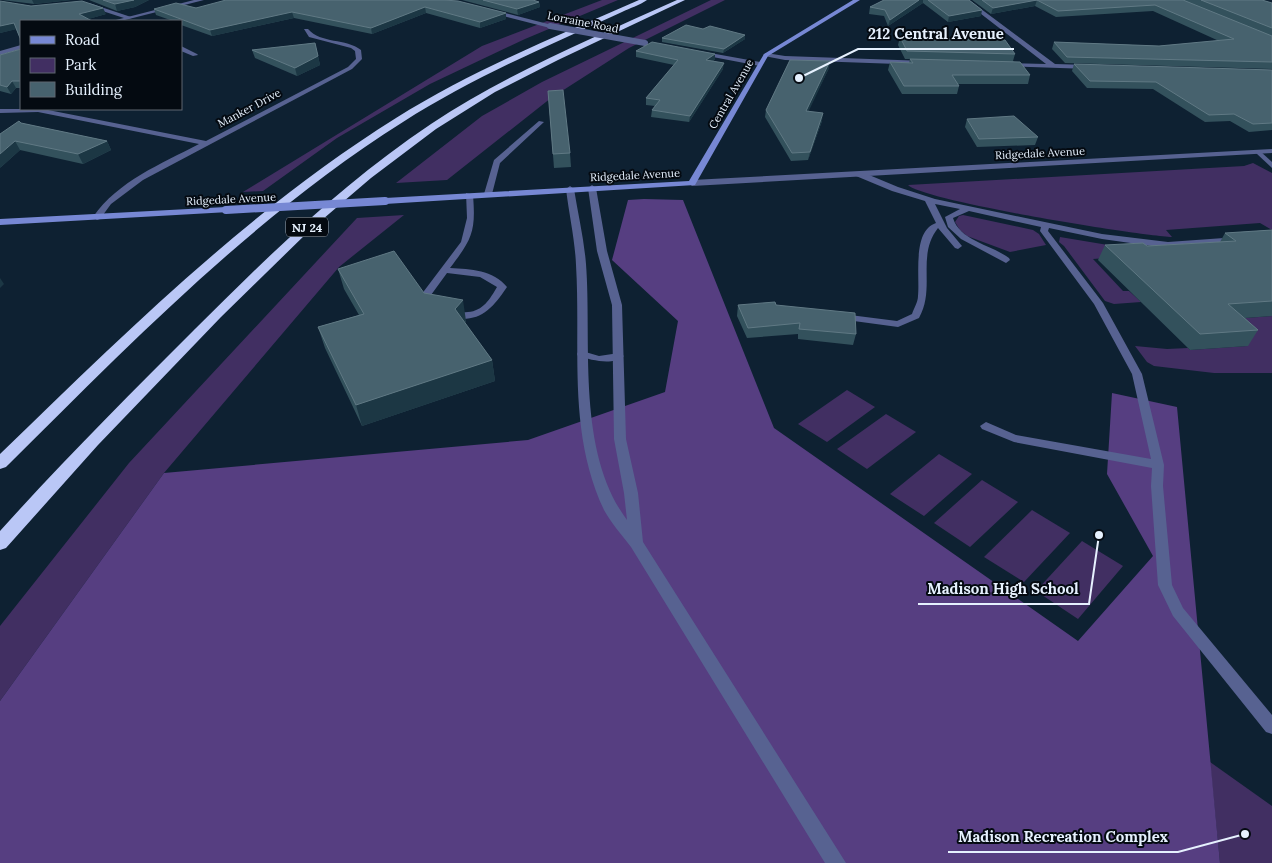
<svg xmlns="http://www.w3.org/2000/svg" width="1272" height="863" font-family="Lora,serif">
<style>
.green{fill:#412f62}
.forest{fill:#563e81}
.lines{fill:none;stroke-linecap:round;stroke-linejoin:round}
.service{fill:#576291;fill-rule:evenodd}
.minor{fill:#576291;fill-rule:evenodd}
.tertiary{fill:#576291;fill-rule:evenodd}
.secondary{fill:#7788d4;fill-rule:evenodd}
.motorway{fill:#bac7f6;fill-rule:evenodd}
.minor-bridge{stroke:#576291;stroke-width:6}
.secondary-bridge{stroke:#7788d4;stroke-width:8}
.wall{fill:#33515c}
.shaded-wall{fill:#1c3744}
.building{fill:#47626e;stroke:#607984}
.labels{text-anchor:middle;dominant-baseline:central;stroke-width:4;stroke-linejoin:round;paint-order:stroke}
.far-street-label{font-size:11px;fill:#e6f1fe;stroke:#040a11}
.shield{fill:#040a11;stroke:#a2acb7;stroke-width:1}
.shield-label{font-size:12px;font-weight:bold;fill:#e6f1fe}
.leader{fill:none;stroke:#e6f1fe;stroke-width:2}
.callout-dot{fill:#e6f1fe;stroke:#040a11;stroke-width:2}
.callout-label{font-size:15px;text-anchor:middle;font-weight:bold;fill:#e6f1fe;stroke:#040a11;stroke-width:4;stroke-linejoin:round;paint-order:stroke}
</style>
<rect width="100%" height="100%" fill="#0e2132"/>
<g class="green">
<polygon points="602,0 618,0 525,39 430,84 337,138 263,191 243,192 482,46"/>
<polygon points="711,0 725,0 629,48 551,98 447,180 396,183 482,116 542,82"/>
<path d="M1253,163L1272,173V230L1260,223L1166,230L1172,237C1140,236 924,201 908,185L1209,168L1244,166Z"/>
<polygon points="404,215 339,267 164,473 0,701 0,626 129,463 357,218"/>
<polygon points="963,215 1033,230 1039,234 1046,245 1010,252 967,236 960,230 955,222 959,216"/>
<polygon points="1060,237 1138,250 1133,256 1093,259 1123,291 1129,291 1141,302 1114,304 1105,301 1064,246 1059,242"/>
<polygon points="1272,316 1272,373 1214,373 1154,366 1147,362 1135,346 1167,349 1188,348 1190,350 1247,346 1219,320"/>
<polygon points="847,390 875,407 827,442 798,424"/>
<polygon points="886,414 916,432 867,469 837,449"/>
<polygon points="939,454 972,474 924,516 890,494"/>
<polygon points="982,480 1018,502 970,547 934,523"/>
<polygon points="1032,510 1070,533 1024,582 984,557"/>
<polygon points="1082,541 1123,566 1078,619 1036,591"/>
<polygon points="1210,762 1272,806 1272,863 1220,863"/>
</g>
<polygon class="forest" points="644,199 683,200 774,428 1078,641 1153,556 1107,474 1112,393 1177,407 1220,863 0,863 0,701 164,473 528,440 665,392 678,321 612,260 628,200"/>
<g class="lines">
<g class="service">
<polygon points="539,121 544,122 500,163 492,194 485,196 484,194 494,160"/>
<polygon points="1256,151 1260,151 1272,162 1272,168 1256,153"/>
<path d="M856,172H862L898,187L935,199L1102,234L1168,242L1238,237V241L1235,242L1187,247H1159L1102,239L1049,228L1048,231L1103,303L1142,374L1164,465L1163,486L1172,585L1183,608L1272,715V734L1266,732L1173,616L1158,585L1151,486L1152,468L1014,442L982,429L980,426L986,422L1016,435L1151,459L1132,374L1094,304L1040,231L1041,227L969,211L953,218C960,241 992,245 1009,258L1010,260L1006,263L961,239L948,227L945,217L960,209L935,204L947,228L962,246L958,249L955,248L938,228C916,256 936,288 919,318L898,327L839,319V315L842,314L897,321L912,314C914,308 918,302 918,296C920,276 912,231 936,223L925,201L892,191L856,176Z"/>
<path d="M466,193L473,195C476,232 472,239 450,268C471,269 493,270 507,287C491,311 478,324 448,317V313C454,312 461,313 468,312C483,311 490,299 497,287L480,277L447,273L431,295L437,307L435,309H429L421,295L461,242L467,218Z"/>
<path d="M582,351L599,356L619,353L624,356C612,366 592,360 578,356L577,354L578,352Z"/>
</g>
<g class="minor">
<polygon points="963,0 969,0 1055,64 1089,65 1092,67 1089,69 1004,66 1003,65 1006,63 1046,64"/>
<polygon points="89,3 131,17 132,18 127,19 87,6"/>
<polygon points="489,9 552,25 553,26 550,28 487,12"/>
<path d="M304,29H308C321,44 346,38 361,50L362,59L352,69L143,180L111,204L100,219L97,220L93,217C118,181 161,164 199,144L38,112L0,113V109H43L206,141L348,67L356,59L355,51L351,48L309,37Z"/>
<polygon points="181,46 197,54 198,55 193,56 181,51"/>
<polygon points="699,51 760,62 763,64 760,66 697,54"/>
<polygon points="766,53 785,56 926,61 929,63 926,65 785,60 764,56 763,55"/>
<path d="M592,185L596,188L607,251L622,305L626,439L638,493L643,542L846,863H825L631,547C622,535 611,523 604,510C567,431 581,348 576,265C575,240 569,214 566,189L570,186L574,189C578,214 584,239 586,264C592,344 576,451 627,520L624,493L614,439L612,305L597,251L588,188Z"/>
</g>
<g class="tertiary">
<polygon points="194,0 204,0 121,21 112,21"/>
<polygon points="21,45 21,49 0,55 0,51"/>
<polygon points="1272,149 1272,153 692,186 688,183 692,180"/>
</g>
<g class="secondary">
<polygon points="853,0 860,0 768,56 695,185 385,204 381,201 385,198 689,181 764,54"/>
<polygon points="226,207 229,208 229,212 0,225 0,219"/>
</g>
<g class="motorway">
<path d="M639,0H647C640,5 630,8 622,12C604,20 585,29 567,37C511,62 455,89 403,122C254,216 130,344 6,467L0,469V454C124,334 249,210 396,118C472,70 557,36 639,0Z"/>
<path d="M677,0H685L558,60L495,92L436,129L371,178L309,231L221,317L98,445L6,548L0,550V531C62,462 128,396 194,330C268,256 344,182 431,124C508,73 593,38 677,0Z"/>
</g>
<polyline class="minor-bridge" points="550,26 645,43"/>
<polyline class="secondary-bridge" points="226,210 385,201"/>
</g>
<g class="wall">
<polygon points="2,0 71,0 34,4"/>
<polygon points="89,0 149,0 135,7 117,11"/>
<polygon points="444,0 506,13 506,19 480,28 426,13 372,34 294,18 212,36 181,25 181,21 173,21 156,15 154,9"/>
<polygon points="462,0 533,0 539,2 540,7 518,15"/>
<polygon points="884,0 969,0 981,16 948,22 923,3 888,26 884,16 869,14 870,7"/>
<polygon points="972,0 1262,0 1272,3 1272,69 1065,63 1052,49 1054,42 1159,46 1219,41 1153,11 1056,17 1035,6 991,14"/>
<polygon points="0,1 31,6 106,14 88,19 21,21 21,88 16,88 11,94 0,91 0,55 21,49 20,38 16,29 0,33"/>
<polygon points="703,29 745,35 745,39 723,53 662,42 662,38"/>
<polygon points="900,37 1015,54 1013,61 1030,75 1028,84 958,84 959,86 957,94 902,94 888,70 890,62 909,63 910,59 905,59 898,45"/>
<polygon points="315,43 320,65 297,76 255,58 252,50"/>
<polygon points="636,51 715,54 715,59 713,61 723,69 689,122 651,117 652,110 655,106 646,105 646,98 674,65 636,57"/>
<polygon points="1074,64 1272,70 1272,130 1249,132 1230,121 1205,122 1153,89 1087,88 1072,71"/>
<polygon points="829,68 808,111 822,121 808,160 791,161 765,117 766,110"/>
<polygon points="548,91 570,153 571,167 554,168"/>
<polygon points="967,119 1038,137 1035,145 977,147 965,127"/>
<polygon points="21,123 107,141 111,150 83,164 20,150 0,168"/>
<polygon points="1272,230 1272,316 1245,318 1258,330 1248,346 1190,350 1098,260 1105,245 1147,246 1220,242 1225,233"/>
<polygon points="338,269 424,293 466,321 465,323 492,360 495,381 362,426 325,348 318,327 359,315 344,289"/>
<polygon points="738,305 776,305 856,334 853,345 798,339 798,334 747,338 737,316"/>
</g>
<g class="shaded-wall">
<polygon points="32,0 71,0 34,4"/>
<polygon points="134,0 149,0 135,7 117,11 115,4"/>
<polygon points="919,0 923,0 923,3 888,26 890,20"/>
<polygon points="1037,0 1035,6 991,14 993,8"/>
<polygon points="539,2 540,7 518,15 517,9"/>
<polygon points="425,7 426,13 372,34 371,28"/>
<polygon points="103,8 106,14 82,21 79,14"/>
<polygon points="982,10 981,16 948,22 949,16"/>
<polygon points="292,12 294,18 212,36 210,30"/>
<polygon points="506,13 506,19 480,28 480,22"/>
<polygon points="14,23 17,29 0,33 0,26"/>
<polygon points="745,35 745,39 723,53 724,49"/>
<polygon points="715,54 715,59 706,65 706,60"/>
<polygon points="318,56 320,65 297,76 295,68"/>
<polygon points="830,61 829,68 805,119 806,111"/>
<polygon points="724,63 723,69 689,122 690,116"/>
<polygon points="12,81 16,88 11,94 7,87"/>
<polygon points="823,113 822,121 808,160 810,152"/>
<polygon points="15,141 20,150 0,168 0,154"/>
<polygon points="107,141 111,150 83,164 78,154"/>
<polygon points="0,278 4,284 0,288"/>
<polygon points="463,300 466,321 459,330 455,309"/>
<polygon points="492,360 495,381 362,426 356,405"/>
</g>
<g class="building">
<polygon points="103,0 134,0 115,4"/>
<polygon points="226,0 444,0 458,1 506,13 480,22 425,7 371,28 292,12 210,30 154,9 176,3 196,8"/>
<polygon points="483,0 533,0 539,2 517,9"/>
<polygon points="884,0 919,0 890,20 885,10 870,7"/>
<polygon points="928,0 969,0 982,10 949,16"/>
<polygon points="982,0 1183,0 1272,36 1272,62 1067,57 1054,42 1159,46 1234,39 1155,5 1058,11 1037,0 993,8"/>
<polygon points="1201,0 1262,0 1272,3 1272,28"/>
<polygon points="0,1 31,6 82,1 103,8 79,14 92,21 21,21 21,81 12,81 7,87 0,85 0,55 21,49 20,38 14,23 0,26"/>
<polygon points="686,25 703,29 710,26 745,35 724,49 662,38"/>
<polygon points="900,37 1005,40 1015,54 907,51"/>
<polygon points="652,42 715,54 706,60 724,63 690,116 652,110 660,100 646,98 678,60 636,51"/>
<polygon points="315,43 318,56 295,68 252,50"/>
<polygon points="910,59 1020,62 1030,75 952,75 959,86 904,86 890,62 913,63"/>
<polygon points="790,60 830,61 806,111 823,113 810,152 792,153 766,110"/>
<polygon points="1074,64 1272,70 1272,123 1253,124 1234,114 1209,115 1156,82 1090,81"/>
<polygon points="563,90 570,153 553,154 548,91"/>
<polygon points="1014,116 1038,137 979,139 967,119"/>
<polygon points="19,121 21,123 107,141 78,154 15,141 0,154 0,134"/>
<polygon points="1272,230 1272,301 1228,304 1258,330 1200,334 1105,245 1143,243 1147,246 1236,241 1225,233"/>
<polygon points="394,251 424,293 463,300 455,309 492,360 356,405 318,327 364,314 338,269"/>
<polygon points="775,302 776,305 855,313 856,334 799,329 800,323 748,328 738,305"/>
</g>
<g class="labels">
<g class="far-street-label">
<text transform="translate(583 22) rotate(11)">Lorraine Road</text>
<text transform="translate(731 94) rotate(-60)">Central Avenue</text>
<text transform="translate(249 108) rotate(-28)">Manker Drive</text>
<text transform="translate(1040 153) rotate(-3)">Ridgedale Avenue</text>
<text transform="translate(635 175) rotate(-3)">Ridgedale Avenue</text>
<text transform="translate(231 199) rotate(-3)">Ridgedale Avenue</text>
</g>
<rect class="shield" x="286" y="217.5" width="42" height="19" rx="4"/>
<g class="shield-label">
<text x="307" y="227">NJ 24</text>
</g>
</g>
<path class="leader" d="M799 78L858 49H1014M1099 535L1089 604H918M1245 834L1178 852H948"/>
<g class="callout-dot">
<circle cx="799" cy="78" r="5"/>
<circle cx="1099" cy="535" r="5"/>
<circle cx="1245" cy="834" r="5"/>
</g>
<g class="callout-label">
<text x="936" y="39">212 Central Avenue</text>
<text x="1003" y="594">Madison High School</text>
<text x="1063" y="842">Madison Recreation Complex</text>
</g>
<rect x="20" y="20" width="162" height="90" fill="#040a11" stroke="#5e6670"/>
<rect x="30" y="36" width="25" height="8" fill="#7788d4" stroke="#5e6670"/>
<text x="65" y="45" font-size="15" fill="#e6f1fe">Road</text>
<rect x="30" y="58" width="25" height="15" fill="#412f62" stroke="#5e6670"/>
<text x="65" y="70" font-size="15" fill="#e6f1fe">Park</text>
<rect x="30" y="82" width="25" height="15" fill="#47626e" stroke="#5e6670"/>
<text x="65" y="95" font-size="15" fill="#e6f1fe">Building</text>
</svg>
